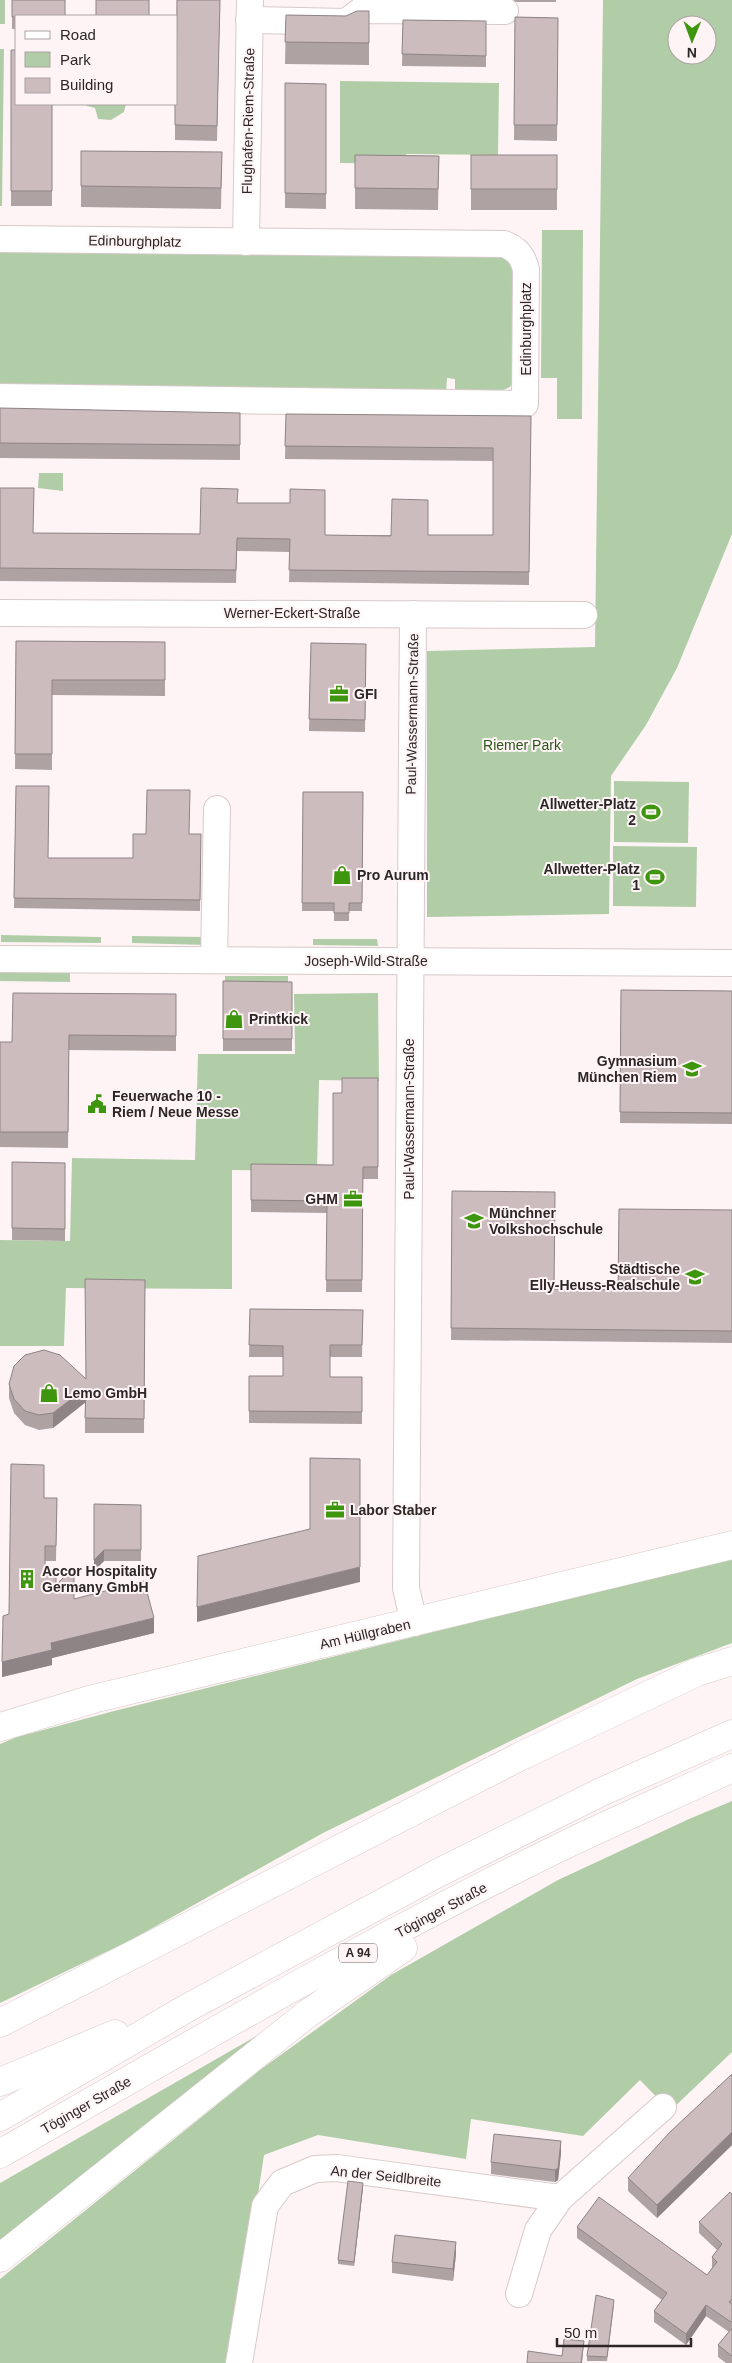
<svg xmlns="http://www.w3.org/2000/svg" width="732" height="2363" font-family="Helvetica,sans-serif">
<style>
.green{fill:#b1cda8;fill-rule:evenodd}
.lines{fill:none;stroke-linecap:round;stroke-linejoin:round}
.minor-casing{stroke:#d8c9ca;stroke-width:28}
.major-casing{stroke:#d8c9ca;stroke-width:29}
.highway-casing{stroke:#d8c9ca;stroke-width:29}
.minor{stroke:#fff;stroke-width:26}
.major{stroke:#fff;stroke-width:28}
.highway{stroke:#fff;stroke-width:28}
.wall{fill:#afa2a3}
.shaded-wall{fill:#8f8485}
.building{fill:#ccbcbe;stroke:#8f8485}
.labels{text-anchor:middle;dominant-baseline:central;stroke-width:4;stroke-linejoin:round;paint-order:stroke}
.shield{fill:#fef4f5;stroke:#6b6465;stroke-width:1}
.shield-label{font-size:12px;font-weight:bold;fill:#2c2627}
.street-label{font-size:14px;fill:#2c2627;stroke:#fef4f5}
.poi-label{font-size:14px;font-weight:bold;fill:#2c2627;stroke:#fef4f5;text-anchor:start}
.park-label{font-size:14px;fill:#285517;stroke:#fef4f5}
</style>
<rect width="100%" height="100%" fill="#fef4f5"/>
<g class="green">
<rect x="0" y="0" width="5" height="24"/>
<path d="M603,0H732V534L677,668L646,725L611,776L609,914L427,917V651L595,647ZM677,25H707V55H677Z"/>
<polygon points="0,49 4,49 2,206 0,206"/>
<polygon points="340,81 499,83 498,155 406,154 406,164 340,163"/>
<polygon points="86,104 126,104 124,112 111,120 98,119 95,108 87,106"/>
<polygon points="542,230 583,230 582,419 557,419 557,378 541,378"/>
<polygon points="0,250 511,257 519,274 518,373 510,387 496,393 455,392 455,379 447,378 446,392 0,389"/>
<polygon points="39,473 63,473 63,491 38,488"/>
<polygon points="614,781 689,782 688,843 614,842"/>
<polygon points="613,846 697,847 696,907 613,906"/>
<polygon points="1,935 101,937 101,943 1,942"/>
<polygon points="132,936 206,937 206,945 132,943"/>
<polygon points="313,939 377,939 378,946 313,945"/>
<polygon points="0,968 70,969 70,982 0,981"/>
<rect x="225" y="976" width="63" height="7"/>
<polygon points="378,993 379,1081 319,1080 317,1171 232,1170 232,1289 66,1288 64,1346 0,1346 0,1240 70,1241 72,1158 195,1160 198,1054 295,1054 294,994"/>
<polygon points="732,1558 732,1643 637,1679 323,1833 131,1940 0,2003 0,1744 17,1737 114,1711"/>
<polygon points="732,1801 732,2052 670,2111 640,2080 583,2136 471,2119 466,2159 318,2135 264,2155 232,2363 0,2363 0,2279 260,2070 391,1975 558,1880 689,1819"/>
<polygon points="267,2030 0,2246 0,2183"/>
</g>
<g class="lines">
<g class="minor-casing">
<g id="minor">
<polyline points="249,20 346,22 362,10 505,11"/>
<path d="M0,239L504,244C517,249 523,256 526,270L525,404L0,397"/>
<polyline points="246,242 250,0"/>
<polyline points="0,613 584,615"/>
<polyline points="413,614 406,1588 414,1623"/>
<polyline points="0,959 732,963"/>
<polyline points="214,960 217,809"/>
<polyline points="519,2294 538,2230 560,2198 663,2107"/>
<polyline points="239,2363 265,2206 282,2183 315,2169 337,2168 560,2198"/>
</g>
</g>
<g class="major-casing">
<polyline id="major" points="0,1727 93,1699 732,1545"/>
</g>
<g class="highway-casing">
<g id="highway">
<polyline points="0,2023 519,1757 697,1672 732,1661"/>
<polyline points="0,2082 115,2034"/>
<polyline points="0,2117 189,2007 438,1873 601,1792 732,1734"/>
<path d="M0,2154C188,2046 377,1936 573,1841C626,1816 679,1793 732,1768"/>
<polyline points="0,2258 307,2014 403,1948"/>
</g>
</g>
<use href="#minor" class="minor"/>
<use href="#major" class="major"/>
<use href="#highway" class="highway"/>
</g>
<g class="wall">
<polygon points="12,0 16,16 16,29 12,29"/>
<polygon points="220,0 217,141 175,140 175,125"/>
<polygon points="513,0 556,0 556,2 516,2"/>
<polygon points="369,11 369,65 285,64 286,15 346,16"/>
<polygon points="515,17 558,18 557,141 514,140"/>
<polygon points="403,20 486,21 486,67 402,66"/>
<polygon points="11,50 52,104 52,206 11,206"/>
<polygon points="285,83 326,84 326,209 285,208"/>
<polygon points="81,151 222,152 221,209 81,207"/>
<polygon points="355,155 439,156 438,210 355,209"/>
<rect x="471" y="155" width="86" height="55"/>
<polygon points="0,408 240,413 240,460 0,458"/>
<polygon points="286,414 531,416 529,585 289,582 290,552 237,551 236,583 0,581 0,488 34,533 200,534 238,503 325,535 493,535 493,461 285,459"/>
<polygon points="16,641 165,642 165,696 52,695 52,770 15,769"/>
<polygon points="311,643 366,644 365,732 309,731"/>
<polygon points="16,786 48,858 133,858 189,834 201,834 200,911 14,908"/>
<polygon points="303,792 363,792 362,911 349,911 349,921 334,921 334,911 302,911"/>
<polygon points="223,981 292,982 292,1051 223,1051"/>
<polygon points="621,990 732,991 732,1124 620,1123"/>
<polygon points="176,994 176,1051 69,1050 68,1148 0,1147 0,1042 12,1042"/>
<polygon points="378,1078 378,1179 363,1179 362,1292 326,1292 327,1213 251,1212 251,1164 333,1165 342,1093"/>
<polygon points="12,1162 65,1163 65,1241 12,1240"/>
<polygon points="452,1191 555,1289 618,1290 732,1210 732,1343 451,1340"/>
<polygon points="145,1280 144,1433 85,1433 85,1402 53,1428 39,1430 25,1425 14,1413 9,1398 9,1384 86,1379"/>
<polygon points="250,1309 363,1310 362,1357 330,1357 330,1377 362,1377 362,1424 249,1423 249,1376 283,1376 283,1357 249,1357"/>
<polygon points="44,1498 57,1498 56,1561 45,1561 45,1573 56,1585 74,1599 154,1633 52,1658 52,1665 2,1677 9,1614"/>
<polygon points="94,1504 141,1505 141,1561 104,1561 94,1571"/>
<polygon points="732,2074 732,2145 657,2218 628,2191 628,2178"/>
<polygon points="561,2153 558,2180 555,2182 491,2174 491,2162"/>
<polygon points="363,2187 354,2266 338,2264 338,2260"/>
<polygon points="732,2194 732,2363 726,2363 718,2357 718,2345 729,2332 706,2316 686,2345 654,2322 654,2311 662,2300 577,2238 577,2227 707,2275 712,2268 712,2257 717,2250 699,2233 699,2222"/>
<polygon points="456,2254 453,2281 392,2273 392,2262"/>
<polygon points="614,2305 607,2361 587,2361 587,2356"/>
</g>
<g class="shaded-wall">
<polygon points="86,1388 86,1402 53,1428 53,1413"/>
<polygon points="360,1459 360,1582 197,1622 197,1607 360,1567"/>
<polygon points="104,1550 104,1561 94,1571 94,1560"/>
<polygon points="154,1618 154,1633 52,1658 52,1665 2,1677 2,1662 51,1643"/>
<polygon points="732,2132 732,2145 657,2218 657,2205"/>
<polygon points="561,2141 561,2153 558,2180 555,2182 555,2170"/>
<polygon points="363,2183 363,2187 354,2266 354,2262"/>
<polygon points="456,2242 456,2254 453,2281 453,2269"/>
<polygon points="706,2305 706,2316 686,2345 686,2334"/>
<polygon points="584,2341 582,2363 581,2363"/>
</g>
<g class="building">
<polygon points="12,0 65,0 65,16 12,17"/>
<rect x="96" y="0" width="53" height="16"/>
<polygon points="177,0 220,0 217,126 175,125 175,104 176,104"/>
<polygon points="357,11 369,11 369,43 285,42 286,15 346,16"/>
<polygon points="515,17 558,18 557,125 514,125"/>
<polygon points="403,20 486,21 486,56 402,54"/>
<polygon points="11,50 16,50 16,104 52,104 52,191 11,191"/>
<polygon points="285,83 326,84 326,194 285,193"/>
<polygon points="81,151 222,152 221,188 81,186"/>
<polygon points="355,155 439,156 438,189 355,188"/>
<rect x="471" y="155" width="86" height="34"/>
<polygon points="0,408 240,413 240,445 0,443"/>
<polygon points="286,414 531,416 529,572 289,570 290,539 237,538 236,570 0,568 0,488 34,488 33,533 200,534 201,488 238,489 237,503 290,503 290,489 325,490 325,535 391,536 392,499 428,500 428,535 493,535 493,448 285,446"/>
<polygon points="16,641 165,642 165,680 52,680 52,754 15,754"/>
<polygon points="311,643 366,644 365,720 309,719"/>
<polygon points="16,786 49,786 48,858 133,858 133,834 146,834 147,790 190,790 189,834 201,834 200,900 14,898"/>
<polygon points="303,792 363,792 362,903 349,903 349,913 334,913 334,903 302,903"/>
<polygon points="223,981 292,982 292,1039 223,1039"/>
<polygon points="621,990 732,991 732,1113 620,1112"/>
<polygon points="13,993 176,994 176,1036 69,1035 68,1132 0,1132 0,1042 12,1042"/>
<polygon points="342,1078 378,1078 378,1167 363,1167 362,1280 326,1280 327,1201 251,1200 251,1164 333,1165 333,1093 342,1093"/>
<polygon points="12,1162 65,1163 65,1229 12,1228"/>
<polygon points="452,1191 555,1192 554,1289 618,1290 619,1209 732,1210 732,1331 451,1328"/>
<polygon points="85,1279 145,1280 144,1419 85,1418 86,1388 53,1413 39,1415 25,1411 14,1399 9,1384 14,1366 25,1355 44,1350 60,1355 86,1379"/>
<polygon points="250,1309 363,1310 362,1345 330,1345 330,1377 362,1377 362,1412 249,1411 249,1376 283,1376 283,1346 249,1345"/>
<polygon points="310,1458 360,1459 360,1567 197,1607 198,1556 310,1529"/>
<polygon points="11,1464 44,1465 44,1498 57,1498 56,1546 45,1546 45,1573 56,1573 56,1585 74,1567 74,1599 144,1581 154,1618 51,1643 52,1650 2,1662 3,1616 9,1614"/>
<polygon points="94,1504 141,1505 141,1550 104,1550 94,1560"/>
<polygon points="732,2074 732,2132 657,2205 628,2178 670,2132"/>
<polygon points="494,2134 561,2141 558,2168 555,2170 491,2162"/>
<polygon points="348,2181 363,2183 354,2262 338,2260"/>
<polygon points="730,2192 732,2194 732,2299 729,2302 732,2304 732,2321 731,2322 706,2305 686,2334 654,2311 667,2293 577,2227 599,2197 707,2275 717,2262 712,2257 722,2244 699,2222"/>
<polygon points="395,2235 456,2242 453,2269 392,2262"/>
<polygon points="596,2295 614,2300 607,2357 587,2356"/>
<polygon points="732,2328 732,2356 718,2345"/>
<polygon points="564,2339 584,2341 581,2363 527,2363 528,2351 562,2356"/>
</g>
<defs>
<g id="office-bare" transform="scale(1.5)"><path d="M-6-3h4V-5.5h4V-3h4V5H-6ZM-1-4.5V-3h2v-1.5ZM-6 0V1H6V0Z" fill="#3d960d" stroke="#fef4f5" stroke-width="2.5" paint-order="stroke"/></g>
<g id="stadium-bare" transform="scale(1.5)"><path d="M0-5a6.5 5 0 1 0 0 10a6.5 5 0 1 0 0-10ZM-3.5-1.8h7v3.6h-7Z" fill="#3d960d" stroke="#fef4f5" stroke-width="2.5" paint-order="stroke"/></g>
<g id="shop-bare" transform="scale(1.5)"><path d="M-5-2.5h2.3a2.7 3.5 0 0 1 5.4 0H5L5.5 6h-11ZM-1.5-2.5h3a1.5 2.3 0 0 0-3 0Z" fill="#3d960d" stroke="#fef4f5" stroke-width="2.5" paint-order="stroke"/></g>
<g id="school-bare" transform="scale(1.5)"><path d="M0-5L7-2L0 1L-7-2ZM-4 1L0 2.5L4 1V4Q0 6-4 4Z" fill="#3d960d" stroke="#fef4f5" stroke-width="2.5" paint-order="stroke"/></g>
<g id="civic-bare" transform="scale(1.5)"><path d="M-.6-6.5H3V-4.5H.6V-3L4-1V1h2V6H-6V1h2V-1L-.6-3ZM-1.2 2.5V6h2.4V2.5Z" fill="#3d960d" stroke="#fef4f5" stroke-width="2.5" paint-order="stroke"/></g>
<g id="building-bare" transform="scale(1.5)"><path d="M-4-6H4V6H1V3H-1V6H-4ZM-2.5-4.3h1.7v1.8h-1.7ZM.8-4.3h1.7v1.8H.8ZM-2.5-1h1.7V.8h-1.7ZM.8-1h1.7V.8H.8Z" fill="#3d960d" stroke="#fef4f5" stroke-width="2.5" paint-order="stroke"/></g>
</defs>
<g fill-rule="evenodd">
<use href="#office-bare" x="339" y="694"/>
<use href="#stadium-bare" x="651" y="812"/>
<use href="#shop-bare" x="342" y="875"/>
<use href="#stadium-bare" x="655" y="877"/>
<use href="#shop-bare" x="234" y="1019"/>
<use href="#school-bare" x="692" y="1069"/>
<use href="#civic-bare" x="97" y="1104"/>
<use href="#office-bare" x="353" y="1199"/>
<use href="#school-bare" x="474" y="1221"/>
<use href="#school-bare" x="695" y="1277"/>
<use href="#shop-bare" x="49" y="1393"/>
<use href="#office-bare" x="335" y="1510"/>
<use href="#building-bare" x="27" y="1579"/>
</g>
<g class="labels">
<rect class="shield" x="339" y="1943.5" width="38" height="19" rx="4"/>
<g class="shield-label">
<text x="358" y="1953">A 94</text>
</g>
<g class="street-label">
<text transform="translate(248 121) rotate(-89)">Flughafen-Riem-Straße</text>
<text transform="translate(135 241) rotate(1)">Edinburghplatz</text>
<text transform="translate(526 329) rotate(-90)">Edinburghplatz</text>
<text x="292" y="613">Werner-Eckert-Straße</text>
<text transform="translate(412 714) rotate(-89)">Paul-Wassermann-Straße</text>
<text x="366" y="961">Joseph-Wild-Straße</text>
<text transform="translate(409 1119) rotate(-90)">Paul-Wassermann-Straße</text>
<text transform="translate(365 1634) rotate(-13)">Am Hüllgraben</text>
<text transform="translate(441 1910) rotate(-28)">Töginger Straße</text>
<text transform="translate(86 2105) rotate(-30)">Töginger Straße</text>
<text transform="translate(386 2176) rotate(6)">An der Seidlbreite</text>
</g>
<g class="poi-label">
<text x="354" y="694">GFI</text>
<text x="636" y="804" text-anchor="end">Allwetter-Platz<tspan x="636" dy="16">2</tspan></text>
<text x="640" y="869" text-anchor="end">Allwetter-Platz<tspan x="640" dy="16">1</tspan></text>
<text x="357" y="875">Pro Aurum</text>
<text x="249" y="1019">Printkick</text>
<text x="677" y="1061" text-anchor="end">Gymnasium<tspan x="677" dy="16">München Riem</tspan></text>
<text x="112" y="1096">Feuerwache 10 -<tspan x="112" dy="16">Riem / Neue Messe</tspan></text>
<text x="338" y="1199" text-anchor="end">GHM</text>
<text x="489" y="1213">Münchner<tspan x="489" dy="16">Volkshochschule</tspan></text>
<text x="680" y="1269" text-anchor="end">Städtische<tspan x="680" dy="16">Elly-Heuss-Realschule</tspan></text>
<text x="64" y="1393">Lemo GmbH</text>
<text x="350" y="1510">Labor Staber</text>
<text x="42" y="1571">Accor Hospitality<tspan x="42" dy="16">Germany GmbH</tspan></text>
</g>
<g class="park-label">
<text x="522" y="745">Riemer Park</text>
</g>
</g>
<rect x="15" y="15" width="162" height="90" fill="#fef4f5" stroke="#aaa2a3"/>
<rect x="25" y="31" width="25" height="8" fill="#ffffff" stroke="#aaa2a3"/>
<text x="60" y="40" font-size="15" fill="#2c2627">Road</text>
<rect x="25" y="52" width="25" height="15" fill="#b1cda8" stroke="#aaa2a3"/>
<text x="60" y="65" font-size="15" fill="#2c2627">Park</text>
<rect x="25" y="78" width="25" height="15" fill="#ccbcbe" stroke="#aaa2a3"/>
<text x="60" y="90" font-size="15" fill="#2c2627">Building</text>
<g transform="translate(692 40) rotate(181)"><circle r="24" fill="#fef4f5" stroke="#aaa2a3"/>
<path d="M0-4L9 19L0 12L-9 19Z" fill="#3d960d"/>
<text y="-8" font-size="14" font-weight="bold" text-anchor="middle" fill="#2c2627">N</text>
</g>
<path d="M557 2338v8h134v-8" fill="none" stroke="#2c2627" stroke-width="2.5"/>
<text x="564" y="2338" font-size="15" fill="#2c2627" stroke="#fef4f5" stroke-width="4" paint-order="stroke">50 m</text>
</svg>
